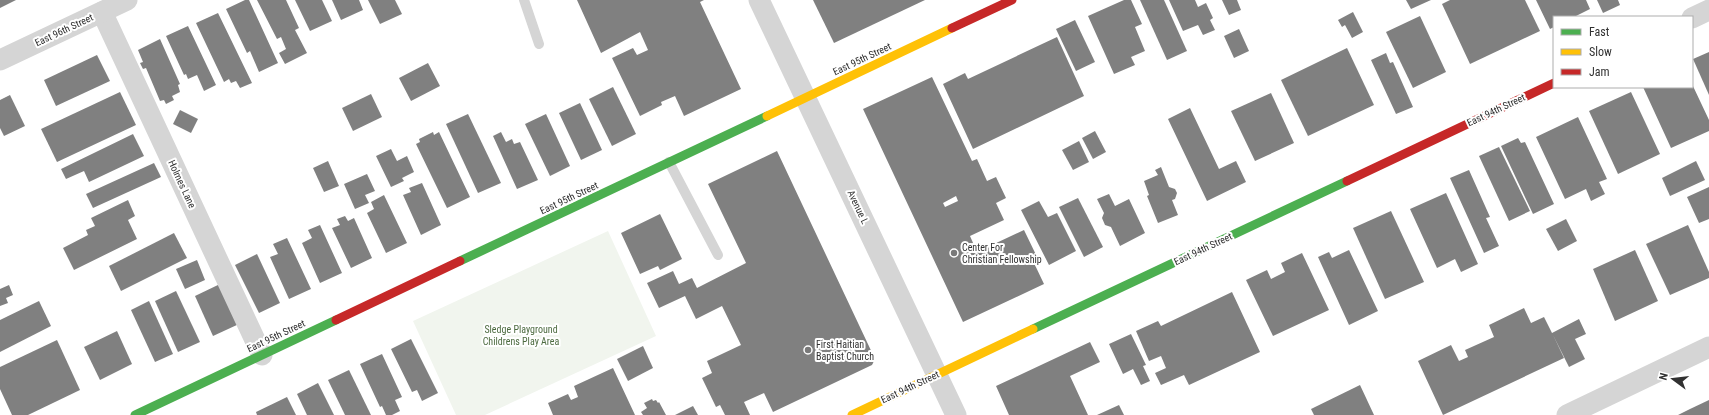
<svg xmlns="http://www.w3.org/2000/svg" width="1709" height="415" font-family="'Roboto Condensed',sans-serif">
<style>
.green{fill:#f1f5ee}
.building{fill:#808080;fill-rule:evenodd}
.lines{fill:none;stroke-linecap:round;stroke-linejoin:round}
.lane{stroke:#d5d5d5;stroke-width:10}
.street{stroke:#d5d5d5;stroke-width:21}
.fast{stroke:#4caf50;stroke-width:9}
.slow{stroke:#ffc107;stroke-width:9}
.jam{stroke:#c62828;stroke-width:9}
.poi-dot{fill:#797979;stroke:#fff;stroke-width:1.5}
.labels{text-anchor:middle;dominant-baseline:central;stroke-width:4;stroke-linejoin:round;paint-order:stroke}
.street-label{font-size:10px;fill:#313131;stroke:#fff}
.poi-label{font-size:10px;fill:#313131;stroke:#fff;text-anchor:start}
.park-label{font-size:10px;fill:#4d6b40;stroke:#fff}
</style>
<rect width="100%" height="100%" fill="#fff"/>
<polygon class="green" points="608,231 656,336 485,415 456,415 413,321"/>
<g class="building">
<polygon points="0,0 16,0 0,8"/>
<polygon points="245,0 249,0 278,63 259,72 250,51 247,53 226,9"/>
<polygon points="257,0 286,0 299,28 295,30 307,53 285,64 279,53 286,49 281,37 277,39"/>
<polygon points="295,0 322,0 332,21 310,31"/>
<polygon points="332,0 359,0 363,10 341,20"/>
<polygon points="368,0 395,0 402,14 380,24"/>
<polygon points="577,0 704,0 700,2 741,89 684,116 675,96 661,102 662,105 640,116 612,58 633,48 637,55 648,50 640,32 601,53"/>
<polygon points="813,0 925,0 834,43"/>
<polygon points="1124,0 1131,0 1142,24 1135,27 1145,51 1131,57 1135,65 1114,74 1088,16"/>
<polygon points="1140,0 1164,0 1187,51 1167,60"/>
<polygon points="1169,0 1195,0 1198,7 1206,3 1213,18 1210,20 1215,30 1203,35 1198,25 1183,31"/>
<polygon points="1222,0 1237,0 1241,10 1229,15"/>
<polygon points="1406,0 1431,0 1411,9"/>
<polygon points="1450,0 1525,0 1540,31 1470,64 1442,4"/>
<polygon points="1536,0 1586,0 1590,9 1574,17 1554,17 1554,27 1550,29"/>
<polygon points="1597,0 1618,0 1620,5 1603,13"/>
<polygon points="1353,12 1363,32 1352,38 1345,25 1342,27 1338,20"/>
<polygon points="218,13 252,83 240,88 236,81 231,83 229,79 224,82 196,23"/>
<polygon points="1420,16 1446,72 1413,88 1386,32"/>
<polygon points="1075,20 1095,62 1076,71 1056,29"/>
<polygon points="188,26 216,85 204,91 197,75 188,79 186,74 184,75 166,36"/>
<polygon points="1239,29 1249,51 1234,58 1224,36"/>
<polygon points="1057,37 1084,96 973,149 943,84 965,73 968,79"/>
<polygon points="160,39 180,84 178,85 180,92 172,96 174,100 166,104 164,100 160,101 146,68 143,69 140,63 143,62 138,50"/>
<polygon points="1347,48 1374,105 1308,136 1281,80"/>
<polygon points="1709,52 1709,95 1693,59"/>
<polygon points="1386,53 1390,63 1393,62 1413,107 1396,114 1371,60"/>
<polygon points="97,55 110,81 56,106 44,80"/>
<polygon points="428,63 440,86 411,101 399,78"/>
<path d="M932,77L972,161L977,159L987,181L996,177L1006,198L996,203L1004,220L970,236L977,252L1024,230L1039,261L1034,263L1044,284L963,322L863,109ZM956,196L958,201L945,207L943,203Z"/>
<polygon points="1692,84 1709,120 1709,131 1671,148 1643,87 1692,87"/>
<polygon points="613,87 636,134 612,146 589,99"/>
<polygon points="120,92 136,125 57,162 41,129"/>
<polygon points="1631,92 1660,154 1618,174 1589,111"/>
<polygon points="1271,93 1294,143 1255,161 1231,111"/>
<polygon points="371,94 382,117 353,131 342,108"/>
<polygon points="10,95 25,126 4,136 0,128 0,100"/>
<polygon points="580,103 602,150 581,160 559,113"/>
<polygon points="1190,108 1219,169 1236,161 1246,182 1207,201 1168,119"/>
<polygon points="180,110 198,119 191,133 173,124"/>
<polygon points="468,114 501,183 478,193 446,124"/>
<polygon points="546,114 570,166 550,176 525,124"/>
<polygon points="1578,117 1607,179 1599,182 1605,194 1591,201 1586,189 1565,199 1536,137"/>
<polygon points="1095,131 1106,152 1093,159 1082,138"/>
<polygon points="433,132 434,135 439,132 470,197 447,208 416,144 420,142 419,139"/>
<polygon points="501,132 506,142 512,139 514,144 520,142 538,180 517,189 493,136"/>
<polygon points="133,134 144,156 89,182 84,171 66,179 61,169"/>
<polygon points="1518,138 1521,143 1525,142 1554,204 1533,214 1501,146"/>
<polygon points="1079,141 1089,162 1073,170 1062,150"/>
<polygon points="1499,147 1530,211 1509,221 1479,156"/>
<polygon points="391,149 397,161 407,156 414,172 402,178 404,181 391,187 376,156"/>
<polygon points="777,151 875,359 872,365 773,412 764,393 744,402 750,415 725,415 720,405 716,407 702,378 712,373 707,361 741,345 722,306 696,319 685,296 659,308 647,283 673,271 679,284 692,278 697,288 746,263 708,184"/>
<polygon points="328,161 339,186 324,192 313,168"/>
<polygon points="1696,161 1705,180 1670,196 1662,178"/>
<polygon points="154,163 161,177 93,208 86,194"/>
<polygon points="1161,167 1169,187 1175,189 1177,193 1175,199 1172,200 1178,215 1158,223 1147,196 1149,195 1144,181 1158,175 1155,170"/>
<polygon points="1469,170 1490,217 1486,218 1499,246 1484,253 1450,178"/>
<polygon points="367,174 375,191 365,195 369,203 355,209 344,184"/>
<polygon points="422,183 441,225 421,235 403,195 411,192 409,188"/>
<polygon points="1709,187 1709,219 1699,223 1687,197"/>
<polygon points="1446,193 1478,264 1461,272 1455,259 1437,268 1410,209"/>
<polygon points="1109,194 1115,206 1129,199 1145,233 1120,246 1111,227 1105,225 1102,218 1104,213 1097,199"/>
<polygon points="384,195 407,243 386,253 367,213 374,209 371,202"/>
<polygon points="1078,198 1103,247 1084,257 1059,207"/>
<polygon points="128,200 135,216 128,220 137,239 74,270 63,248 88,235 86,230 95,226 91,218"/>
<polygon points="1039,201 1048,217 1057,213 1076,251 1049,265 1021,210"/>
<polygon points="1391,211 1424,282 1385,299 1353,228"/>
<polygon points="660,214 682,259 660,270 658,266 640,274 621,233"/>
<polygon points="345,216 348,221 354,218 372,258 351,268 332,228 340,225 337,219"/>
<polygon points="1566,219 1577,241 1558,251 1546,229"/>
<polygon points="320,225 342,273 320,283 302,243 312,238 308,230"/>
<polygon points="1688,225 1709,272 1709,278 1670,295 1646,244"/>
<polygon points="174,233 187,258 121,291 109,266"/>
<polygon points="287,238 311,289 289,299 270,257 278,254 273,244"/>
<polygon points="1349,250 1378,311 1349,325 1318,257 1329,252 1332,258"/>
<polygon points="1635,250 1658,301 1615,321 1593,269"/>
<polygon points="1302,253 1329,310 1273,336 1246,280 1267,270 1271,279 1285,272 1281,263"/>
<polygon points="257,254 280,303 259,313 235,265"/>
<polygon points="197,260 205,280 185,289 176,269"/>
<polygon points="220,284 239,324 213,336 195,296"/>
<polygon points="9,285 13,295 6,298 8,303 0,306 0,289"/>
<polygon points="176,291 200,342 178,352 155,301"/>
<polygon points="1232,292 1260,352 1189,385 1184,375 1161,385 1155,373 1166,368 1161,356 1149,361 1136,331 1158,321 1161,326"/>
<polygon points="39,301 51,326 0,352 0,320"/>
<polygon points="149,301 173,354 155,362 131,310"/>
<polygon points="1524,308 1531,323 1544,317 1552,333 1579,319 1586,334 1575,339 1585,359 1569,367 1553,335 1564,358 1443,415 1418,361 1451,345 1459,361 1468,357 1465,350 1494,337 1489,325"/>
<polygon points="117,331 132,364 100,380 84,347"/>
<polygon points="1131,334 1146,365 1143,366 1150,381 1141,385 1133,369 1123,374 1109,344"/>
<polygon points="411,339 438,393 422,401 417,390 412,392 391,349"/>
<polygon points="57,340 80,390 28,415 12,415 0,389 0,367"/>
<polygon points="1090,342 1100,362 1070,376 1088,415 1009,415 996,386"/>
<polygon points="643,346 653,368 628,381 617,359"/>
<polygon points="382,354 402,397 395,400 400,411 392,415 386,415 382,406 380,407 360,364"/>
<polygon points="613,368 635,415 553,415 548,403 568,394 571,400 578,397 574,386"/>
<polygon points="349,370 371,415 345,415 328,380"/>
<polygon points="318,383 334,415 307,415 297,394"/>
<polygon points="1360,385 1374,415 1314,415 1311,409"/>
<polygon points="287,397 296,415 257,415 256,412"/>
<polygon points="652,399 653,401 656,400 658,403 659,402 666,415 643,415 641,412 647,408 644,403"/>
<polygon points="1709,400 1709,415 1678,415 1690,409"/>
<polygon points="1119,405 1124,415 1097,415"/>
<polygon points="693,406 698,415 675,415"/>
</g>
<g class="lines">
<g class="lane">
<polyline points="524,0 539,44"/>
<polyline points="669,162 718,255"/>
</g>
<g class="street">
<polyline points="759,0 956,415"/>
<polyline points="102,12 262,355"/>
<polyline points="1692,18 1709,10"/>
<polyline points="0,60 127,0"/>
<polyline points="1567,415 1709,347"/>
</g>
<g class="fast">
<polyline points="460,261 767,116"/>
<polyline points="1033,329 1347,181"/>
<polyline points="135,415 336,320"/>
</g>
<g class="slow">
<polyline points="767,116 952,28"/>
<polyline points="852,415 1033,329"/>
</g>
<g class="jam">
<polyline points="952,28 1012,0"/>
<polyline points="1347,181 1554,83"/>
<polyline points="336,320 460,261"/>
</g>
</g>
<g class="poi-dot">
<circle cx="954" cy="253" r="4"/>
<circle cx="808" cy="350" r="4"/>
</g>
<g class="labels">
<g class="street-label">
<text transform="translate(64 30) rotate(-25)">East 96th Street</text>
<text transform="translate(862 59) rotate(-25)">East 95th Street</text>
<text transform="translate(1496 110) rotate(-25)">East 94th Street</text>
<text transform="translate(182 184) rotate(65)">Holmes Lane</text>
<text transform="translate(569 198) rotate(-25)">East 95th Street</text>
<text transform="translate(858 207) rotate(65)">Avenue L</text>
<text transform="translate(1203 249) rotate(-25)">East 94th Street</text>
<text transform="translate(276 336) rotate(-25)">East 95th Street</text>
<text transform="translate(910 387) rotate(-25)">East 94th Street</text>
</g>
<g class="poi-label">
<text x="962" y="247">Center For<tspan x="962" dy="12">Christian Fellowship</tspan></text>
<text x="816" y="344">First Haitian<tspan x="816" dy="12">Baptist Church</tspan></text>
</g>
<g class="park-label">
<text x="521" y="329">Sledge Playground<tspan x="521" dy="12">Childrens Play Area</tspan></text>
</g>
</g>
<rect x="1553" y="16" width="140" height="72" fill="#ffffff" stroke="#adadad"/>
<rect x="1561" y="29" width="20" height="6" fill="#4caf50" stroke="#adadad"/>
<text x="1589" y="36" font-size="12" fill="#313131">Fast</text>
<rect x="1561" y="49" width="20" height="6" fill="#ffc107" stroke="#adadad"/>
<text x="1589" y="56" font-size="12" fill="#313131">Slow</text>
<rect x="1561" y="69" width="20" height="6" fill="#c62828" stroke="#adadad"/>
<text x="1589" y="76" font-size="12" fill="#313131">Jam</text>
<g transform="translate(1673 379) rotate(285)" stroke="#ffffff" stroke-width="3" paint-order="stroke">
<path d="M0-3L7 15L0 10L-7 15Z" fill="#313131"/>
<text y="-6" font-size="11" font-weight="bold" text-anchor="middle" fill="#313131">N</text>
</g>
</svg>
